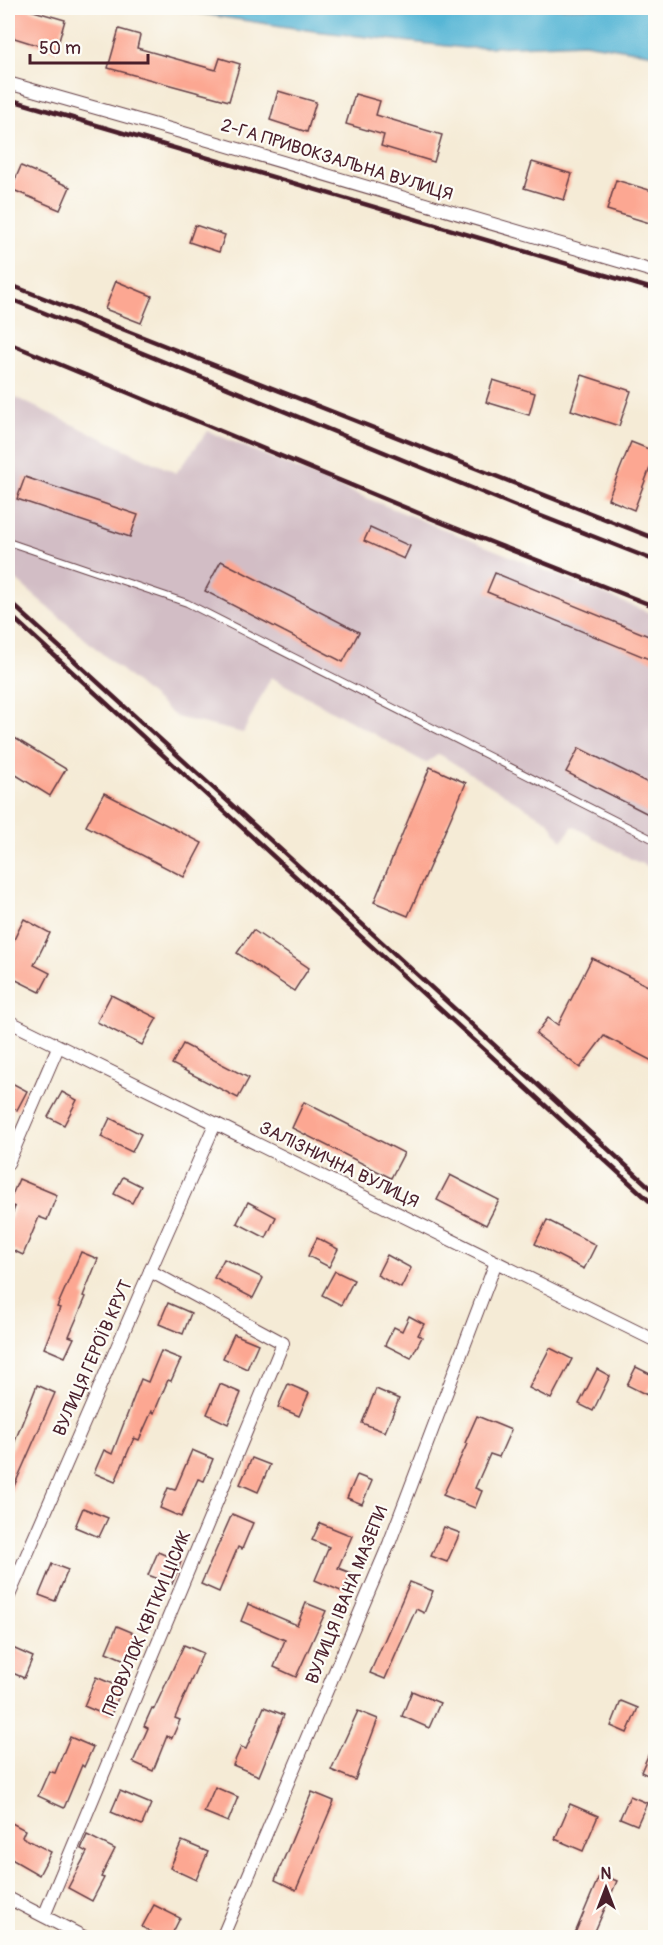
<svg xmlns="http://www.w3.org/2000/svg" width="663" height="1945" font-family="Pangolin,sans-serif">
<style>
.industrial{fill:#d2bdc5}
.water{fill:#56b6d5;stroke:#506a80;stroke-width:1.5}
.building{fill:#fca792}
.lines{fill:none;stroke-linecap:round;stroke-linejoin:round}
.lane-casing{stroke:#643e45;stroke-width:8}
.street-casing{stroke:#643e45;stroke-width:14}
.lane{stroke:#fff;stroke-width:6}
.street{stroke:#fff;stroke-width:12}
.rail{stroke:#4a1f2b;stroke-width:4.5}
.labels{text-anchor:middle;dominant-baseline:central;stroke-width:4.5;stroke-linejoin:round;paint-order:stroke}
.street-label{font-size:18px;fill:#4a1f2b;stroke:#fdfcf7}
</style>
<rect width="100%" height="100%" fill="#fdfcf7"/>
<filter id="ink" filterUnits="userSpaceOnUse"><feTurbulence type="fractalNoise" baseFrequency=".0167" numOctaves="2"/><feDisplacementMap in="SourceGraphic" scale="12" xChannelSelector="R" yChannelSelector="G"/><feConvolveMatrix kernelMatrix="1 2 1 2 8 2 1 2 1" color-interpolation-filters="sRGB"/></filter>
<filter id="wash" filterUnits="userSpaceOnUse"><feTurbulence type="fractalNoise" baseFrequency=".008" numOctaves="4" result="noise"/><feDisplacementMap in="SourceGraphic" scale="24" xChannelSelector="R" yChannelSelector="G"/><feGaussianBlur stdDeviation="1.35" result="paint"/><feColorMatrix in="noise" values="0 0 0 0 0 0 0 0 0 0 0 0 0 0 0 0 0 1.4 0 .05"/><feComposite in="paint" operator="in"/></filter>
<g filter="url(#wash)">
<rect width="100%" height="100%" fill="#f5ebd6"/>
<polygon class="industrial" points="8,394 176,473 208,431 337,486 655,615 655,869 633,860 573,826 562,841 549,822 439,754 426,763 271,677 243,733 176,717 8,573"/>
<polygon class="water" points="163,8 655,8 655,54 584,43 465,48 314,31"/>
<g id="blocks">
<g class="building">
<polygon points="9,8 23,8 65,20 56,51 8,36"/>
<polygon points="119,29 140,35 137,48 216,70 220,58 240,64 229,101 108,68"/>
<polygon points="278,91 316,102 307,132 270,120"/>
<polygon points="355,94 380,101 376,115 442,135 434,162 381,146 384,135 346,124"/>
<polygon points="532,162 572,174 564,200 524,188"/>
<polygon points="21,166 70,187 60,210 11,189"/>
<polygon points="616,180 656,192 656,216 653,224 607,210"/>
<polygon points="195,225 225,235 219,252 189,242"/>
<polygon points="116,281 152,296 141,323 105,309"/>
<polygon points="582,375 631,391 619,426 571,410"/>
<polygon points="493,380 535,393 529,415 486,402"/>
<polygon points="631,442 656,452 634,510 608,499"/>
<polygon points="25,477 138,515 130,537 17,499"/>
<polygon points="370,528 410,546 404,559 364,541"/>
<polygon points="221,561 359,632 343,662 205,591"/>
<polygon points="495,573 656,639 656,662 487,592"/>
<polygon points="8,734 66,769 50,796 8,770"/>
<polygon points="579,748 656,787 656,818 566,772"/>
<polygon points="430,767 466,783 408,916 374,902"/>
<polygon points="104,793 202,843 184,877 86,826"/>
<polygon points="24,919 50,933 34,965 50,973 40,992 8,976 8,952"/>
<polygon points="253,930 309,968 294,991 237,953"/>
<polygon points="592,958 656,990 656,1063 604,1036 580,1068 536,1034 548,1018 558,1025"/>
<polygon points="111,995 157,1018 142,1045 97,1022"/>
<polygon points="183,1044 249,1078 238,1098 172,1064"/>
<polygon points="8,1081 27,1091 17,1110 8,1105"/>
<polygon points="62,1092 77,1100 64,1125 48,1117"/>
<polygon points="304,1102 404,1153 391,1178 292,1128"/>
<polygon points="110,1118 141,1134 132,1152 101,1137"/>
<polygon points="450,1175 499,1200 486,1225 437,1200"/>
<polygon points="123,1177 141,1186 132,1203 114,1194"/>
<polygon points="19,1179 57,1195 47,1220 39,1217 23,1255 8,1248 8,1224 15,1207 8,1204"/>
<polygon points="248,1202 276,1217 266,1238 237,1223"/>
<polygon points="547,1220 596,1245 584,1269 535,1244"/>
<polygon points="317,1238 338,1249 329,1267 308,1256"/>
<polygon points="81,1252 98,1259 83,1296 86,1297 69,1336 74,1338 65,1357 44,1348 60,1308 57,1307"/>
<polygon points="387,1255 411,1268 401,1288 377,1275"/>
<polygon points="224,1259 263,1278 253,1298 214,1278"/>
<polygon points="335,1271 354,1280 341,1305 322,1295"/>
<polygon points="168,1303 191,1313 183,1334 159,1324"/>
<polygon points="409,1316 424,1324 418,1335 422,1337 411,1358 385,1345 394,1327 402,1331"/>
<polygon points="234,1334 258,1344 247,1369 223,1358"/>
<polygon points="550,1348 572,1359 551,1399 529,1388"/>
<polygon points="161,1351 181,1359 171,1381 168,1380 154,1413 152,1411 139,1440 134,1438 115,1482 94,1473 104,1450 112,1454 141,1379 148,1382"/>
<polygon points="636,1367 656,1377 647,1395 627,1385"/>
<polygon points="597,1369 610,1376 593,1411 579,1404"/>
<polygon points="220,1384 241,1393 228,1424 207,1414"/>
<polygon points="288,1384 309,1393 299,1416 278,1407"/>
<polygon points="37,1385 55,1393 8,1500 8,1459"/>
<polygon points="376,1389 399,1399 385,1432 362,1423"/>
<polygon points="477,1416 511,1430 499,1457 490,1454 475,1488 482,1491 475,1508 443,1495 467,1444 465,1443"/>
<polygon points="192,1450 213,1459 204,1481 198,1479 181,1517 160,1508 168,1488 175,1490"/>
<polygon points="252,1458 270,1465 258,1492 240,1484"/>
<polygon points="357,1475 372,1481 362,1504 347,1498"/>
<polygon points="83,1508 108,1518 99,1537 75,1527"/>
<polygon points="232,1514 253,1523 242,1549 238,1547 219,1592 201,1584"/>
<polygon points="320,1523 352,1536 338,1568 351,1573 343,1592 315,1580 329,1547 312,1540"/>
<polygon points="444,1527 460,1533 447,1562 431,1556"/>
<polygon points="158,1552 181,1562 172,1584 148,1575"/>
<polygon points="52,1564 68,1570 55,1601 39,1595"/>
<polygon points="410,1582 433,1591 424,1613 416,1609 385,1679 370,1673"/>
<polygon points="306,1603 326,1611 296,1677 274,1667 285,1640 241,1621 248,1604 297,1625"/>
<polygon points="117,1626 136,1634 125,1660 106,1652"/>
<polygon points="184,1645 203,1653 175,1718 180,1720 172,1738 167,1736 153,1771 133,1762 148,1728 144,1726 152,1708 154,1709"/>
<polygon points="8,1646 33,1657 24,1678 8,1671"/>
<polygon points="96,1677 122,1688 110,1717 84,1706"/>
<polygon points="412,1691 440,1703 429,1728 402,1716"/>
<polygon points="621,1701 638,1708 627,1733 611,1726"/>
<polygon points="264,1707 284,1715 259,1776 233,1765 241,1747 246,1749"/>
<polygon points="358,1711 378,1719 355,1780 331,1770"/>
<polygon points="70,1737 93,1747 84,1767 82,1765 64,1808 38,1796 49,1771 55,1773"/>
<polygon points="656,1737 656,1779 641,1772"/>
<polygon points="215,1787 238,1797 228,1822 204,1812"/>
<polygon points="120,1791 151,1804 142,1825 111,1812"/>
<polygon points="312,1792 334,1801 296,1890 275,1880"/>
<polygon points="630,1796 647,1803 637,1825 620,1818"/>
<polygon points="570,1804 598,1816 583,1851 555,1839"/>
<polygon points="8,1821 25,1830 22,1837 51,1852 39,1875 8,1857"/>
<polygon points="87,1835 115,1849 101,1877 104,1878 92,1901 68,1888 87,1852 81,1849"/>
<polygon points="182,1841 208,1852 196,1880 170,1868"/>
<polygon points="600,1874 617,1881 592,1938 573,1938"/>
<polygon points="154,1905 180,1918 170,1938 162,1938 142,1927"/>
</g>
</g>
</g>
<g filter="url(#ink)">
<use href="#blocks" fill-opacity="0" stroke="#643e45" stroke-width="1.5"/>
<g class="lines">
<g class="lane-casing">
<polyline id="lane" points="8,542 187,603 656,841"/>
</g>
<g class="street-casing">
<g id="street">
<polyline points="8,83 177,131 656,272"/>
<polyline points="8,1021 656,1341"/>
<polyline points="8,1163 58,1047"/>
<polyline points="150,1271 215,1124"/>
<polyline points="8,1598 150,1271 283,1343 44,1916"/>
<polyline points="8,1898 86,1938"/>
<polyline points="222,1938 389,1544 496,1262"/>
</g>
</g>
<use href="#lane" class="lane"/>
<use href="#street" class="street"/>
<g class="rail">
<polyline points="8,99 656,290"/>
<polyline points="8,284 656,539"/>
<polyline points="8,298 513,505 656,561"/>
<polyline points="8,343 440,522 656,607"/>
<polyline points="8,600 656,1193"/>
<polyline points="8,613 656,1207"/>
</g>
</g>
</g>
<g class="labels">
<g class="street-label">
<text transform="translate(337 160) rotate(17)">2-ГА ПРИВОКЗАЛЬНА ВУЛИЦЯ</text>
<text transform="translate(339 1165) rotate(26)">ЗАЛІЗНИЧНА ВУЛИЦЯ</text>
<text transform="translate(93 1358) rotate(-66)">ВУЛИЦЯ ГЕРОЇВ КРУТ</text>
<text transform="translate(347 1595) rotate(-68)">ВУЛИЦЯ ІВАНА МАЗЕПИ</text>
<text transform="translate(147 1623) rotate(-67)">ПРОВУЛОК КВІТКИ ЦІСИК</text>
</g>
</g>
<rect width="663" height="1945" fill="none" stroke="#fdfcf7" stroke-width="30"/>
<g transform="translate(606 1888)" stroke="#fdfcf7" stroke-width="4.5" paint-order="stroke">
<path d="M0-4.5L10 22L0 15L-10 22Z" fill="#4a1f2b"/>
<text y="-9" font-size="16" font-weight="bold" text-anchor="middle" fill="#4a1f2b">N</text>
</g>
<path d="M30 54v9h118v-9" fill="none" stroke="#4a1f2b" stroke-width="3"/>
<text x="39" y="54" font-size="18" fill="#4a1f2b" stroke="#fdfcf7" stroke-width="4.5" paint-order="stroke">50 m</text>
</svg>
